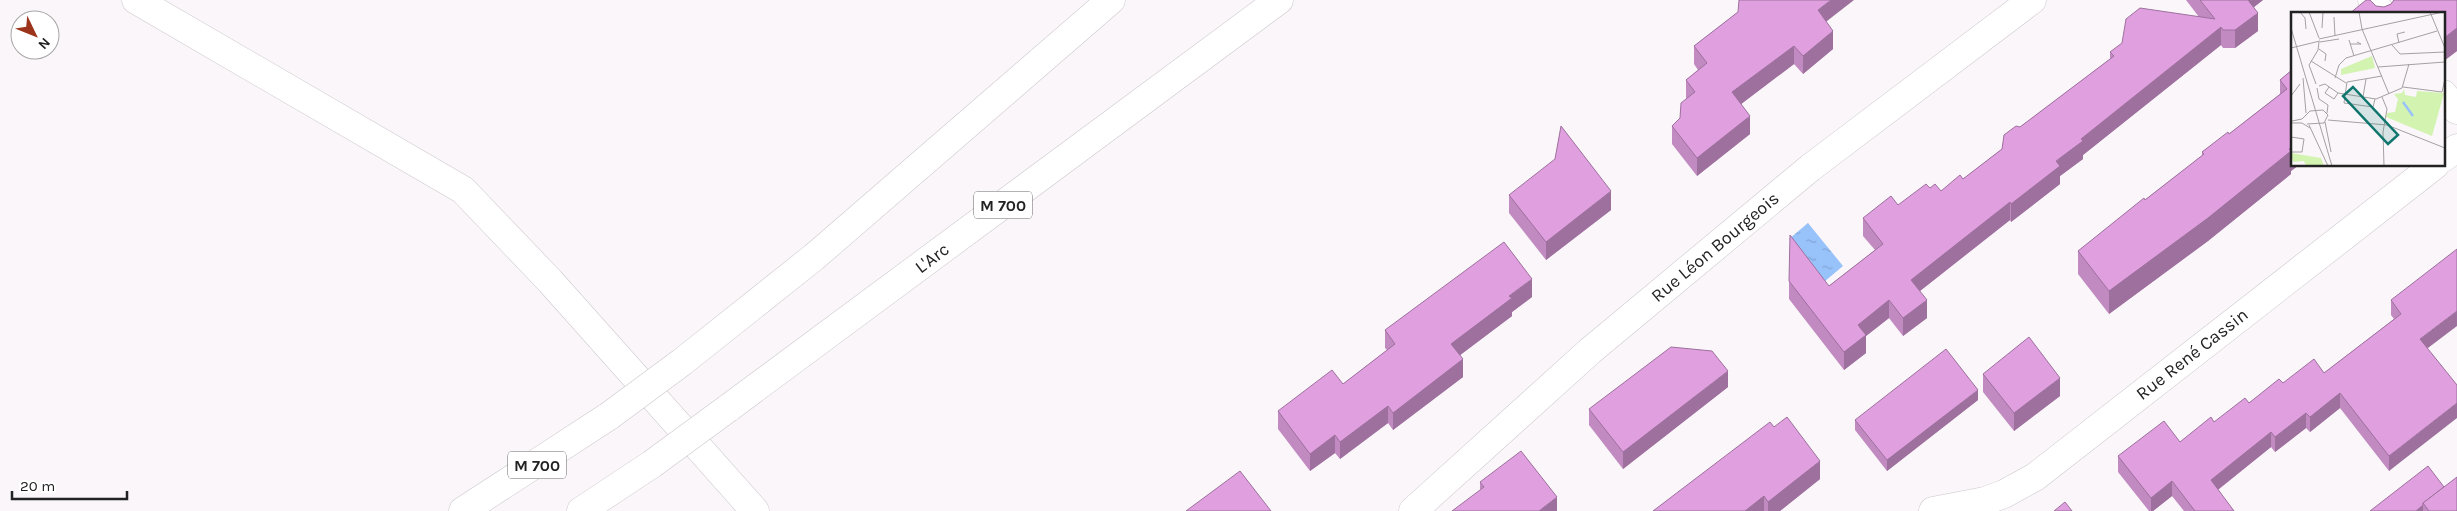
<svg xmlns="http://www.w3.org/2000/svg" width="2457" height="511" font-family="Karla,sans-serif">
<style>
.water{fill:url(#water-ripples)}
.lines{fill:none;stroke-linecap:round;stroke-linejoin:round}
.minor-casing{stroke:#ccc8cc;stroke-width:29}
.trunk-casing{stroke:#ccc8cc;stroke-width:29}
.minor{stroke:#fff;stroke-width:28}
.trunk{stroke:#fff;stroke-width:28}
.trunk-bridge-casing{stroke:#ccc8cc;stroke-width:29;stroke-linecap:butt}
.trunk-bridge{stroke:#fff;stroke-width:28}
.wall{fill:#c18ac1}
.shaded-wall{fill:#9d709d}
.building{fill:#e0a0e0;stroke:#9d709d}
.labels{text-anchor:middle;dominant-baseline:central;stroke-width:4;stroke-linejoin:round;paint-order:stroke}
.shield{fill:#fff;stroke:#656465;stroke-width:1}
.shield-label{font-size:16px;font-weight:bold;fill:#232223}
.street-label{font-size:18px;fill:#232223;stroke:#fff}
.inset-river{fill:none;stroke:#98c2fa;stroke-width:2.5}
.inset-road{fill:none;stroke:#a4a1a3;stroke-width:1}
.view{fill:#0f766e;fill-opacity:0.15;stroke:#0f766e;stroke-width:2.5}
.inset-edge{fill:none;stroke:#232223;stroke-width:2.5}
</style>
<defs>
<pattern id="water-ripples" width="26" height="14" patternUnits="userSpaceOnUse" patternTransform="scale(1.25)"><rect width="26" height="14" fill="#98c2fa"/><path d="M2 4q2-2 4 0t4 0M15 11q2-2 4 0t4 0" fill="none" stroke="#83a6d6"/></pattern>
</defs>
<rect width="100%" height="100%" fill="#faf6f9"/>
<polygon class="water" points="1808,223 1843,266 1824,282 1789,239"/>
<g class="lines">
<g class="minor-casing">
<g id="minor">
<polyline points="136,0 463,190 550,281 755,511"/>
<polyline points="2372,0 2382,14"/>
<polyline points="2443,94 2457,110"/>
<polyline points="2443,158 2457,148"/>
<polyline points="1413,511 1590,351 1810,168 2032,0"/>
<polyline points="1933,511 1985,501 2004,494 2035,477 2435,165"/>
</g>
</g>
<g class="trunk-casing">
<g id="trunk">
<polyline points="682,362 814,257 1111,0"/>
<polyline points="727,409 1279,0"/>
<polyline points="463,511 609,416"/>
<polyline points="581,511 652,464"/>
</g>
</g>
<use href="#minor" class="minor"/>
<use href="#trunk" class="trunk"/>
<g class="trunk-bridge-casing">
<g id="trunk-bridge">
<polyline points="609,416 682,362"/>
<polyline points="652,464 727,409"/>
</g>
</g>
<use href="#trunk-bridge" class="trunk-bridge"/>
</g>
<g class="wall">
<polygon points="2186,0 2263,0 2254,7 2258,31 2235,48 2223,48 2221,45 2083,155 2083,159 2060,176 2060,184 2011,222 2010,220 1920,291 1927,318 1903,336 1889,318 1866,336 1866,353 1844,370 1789,299 1789,281 1829,286 1875,250 1863,236 1863,218 1898,205 1930,188 1941,191 1963,179 2002,149 2020,127 2110,59 2110,52 2199,17"/>
<polygon points="2393,0 2457,0 2457,51 2443,61 2443,14 2349,14 2376,6 2384,7 2391,4 2393,2"/>
<polygon points="1738,12 1826,22 1833,49 1803,74 1794,64 1741,104 1750,134 1697,176 1672,144 1672,126 1680,118 1687,99 1686,98 1686,80 1698,70 1694,64 1694,46"/>
<polygon points="2292,70 2292,165 2299,165 2291,171 2291,174 2208,241 2109,314 2078,274 2078,251 2202,156 2202,152 2229,134 2280,94 2280,80"/>
<polygon points="1509,195 1611,210 1546,260 1509,213"/>
<polygon points="1532,297 1512,312 1512,316 1460,355 1463,377 1393,430 1388,423 1340,459 1335,453 1310,471 1278,429 1278,411 1343,384 1387,350 1385,348 1385,330"/>
<polygon points="2391,300 2428,348 2389,471 2340,408 2310,432 2306,428 2275,452 2271,447 2218,490 2234,511 2184,511 2172,496 2153,511 2149,511 2118,472 2118,456 2180,442 2283,383 2324,373 2394,319 2391,315"/>
<polygon points="1983,374 2060,396 2014,431 1983,392"/>
<polygon points="1728,387 1623,469 1589,425 1589,409"/>
<polygon points="1978,400 1887,471 1855,430 1855,420"/>
<polygon points="1774,427 1820,479 1780,511 1653,511"/>
<polygon points="1480,482 1557,511 1480,489"/>
<polygon points="2444,487 2457,511 2370,511"/>
</g>
<g class="shaded-wall">
<polygon points="1831,0 1854,0 1818,28 1818,10"/>
<polygon points="2245,0 2263,0 2245,14"/>
<polygon points="2258,13 2258,31 2235,48 2235,30"/>
<polygon points="2221,27 2221,45 2083,155 2083,159 2060,176 2060,184 2011,222 2011,204 2081,139"/>
<polygon points="2457,28 2457,51 2444,61 2444,38"/>
<polygon points="1833,31 1833,49 1803,74 1803,56"/>
<polygon points="1794,46 1794,64 1732,111 1732,92"/>
<polygon points="1750,116 1750,134 1697,176 1697,158"/>
<polygon points="2292,147 2292,165 2299,165 2291,171 2291,174 2208,241 2109,314 2109,291"/>
<polygon points="1611,191 1611,210 1546,260 1546,242"/>
<polygon points="2010,202 2010,220 1911,298 1911,280"/>
<polygon points="1532,279 1532,297 1512,312 1512,316 1451,362 1451,344 1509,296"/>
<polygon points="1889,300 1889,318 1866,336 1866,353 1844,370 1844,352 1858,325"/>
<polygon points="1927,300 1927,318 1903,336 1903,318"/>
<polygon points="2457,311 2457,326 2420,354 2420,339"/>
<polygon points="1463,359 1463,377 1393,430 1393,413"/>
<polygon points="1728,371 1728,387 1623,469 1623,452"/>
<polygon points="2060,378 2060,396 2014,431 2014,413"/>
<polygon points="1978,390 1978,400 1887,471 1887,460"/>
<polygon points="2340,393 2340,408 2310,432 2310,417"/>
<polygon points="2457,403 2457,418 2389,471 2389,456"/>
<polygon points="1388,406 1388,423 1340,459 1340,442"/>
<polygon points="2306,413 2306,428 2275,452 2275,437"/>
<polygon points="2271,432 2271,447 2211,495 2211,480"/>
<polygon points="1335,435 1335,453 1310,471 1310,454"/>
<polygon points="1820,461 1820,479 1780,511 1768,511 1768,502"/>
<polygon points="2172,481 2172,496 2153,511 2151,511 2151,498"/>
<polygon points="1764,496 1764,511 1745,511"/>
<polygon points="1557,497 1557,511 1539,511"/>
<polygon points="2423,505 2423,511 2416,511"/>
</g>
<g class="building">
<polygon points="1739,0 1831,0 1818,10 1833,31 1803,56 1794,46 1732,92 1750,116 1697,158 1672,126 1680,118 1681,103 1695,92 1686,80 1707,63 1694,46 1738,12"/>
<polygon points="2200,0 2248,0 2258,13 2235,30 2223,30 2221,27 2081,139 2083,141 2056,161 2060,166 2011,204 2010,202 1911,280 1927,300 1903,318 1889,300 1858,325 1866,335 1844,352 1789,281 1790,235 1829,286 1883,244 1863,218 1891,196 1898,205 1926,184 1930,188 1935,184 1941,191 1960,175 1963,179 2002,149 2004,135 2016,126 2020,127 2114,56 2110,52 2122,43 2126,19 2140,8 2215,19"/>
<polygon points="2366,0 2370,0 2376,6 2384,7 2391,4 2394,0 2457,0 2457,28 2444,38 2443,14 2425,14 2423,11 2419,14 2349,14"/>
<polygon points="2292,70 2292,147 2289,149 2291,151 2208,218 2109,291 2078,251 2144,198 2145,200 2204,154 2202,152 2228,132 2229,134 2287,89 2280,80"/>
<polygon points="1561,126 1611,191 1546,242 1509,195 1555,159"/>
<polygon points="1504,242 1532,279 1509,296 1512,298 1451,344 1463,359 1393,413 1388,406 1340,442 1335,435 1310,454 1278,411 1332,370 1343,384 1395,344 1385,330"/>
<polygon points="2457,249 2457,311 2420,339 2457,385 2457,403 2389,456 2340,393 2310,417 2306,413 2275,437 2271,432 2211,480 2234,511 2195,511 2172,481 2151,498 2118,456 2164,421 2180,442 2211,417 2214,422 2245,398 2249,403 2279,379 2283,383 2314,359 2324,373 2401,314 2391,300"/>
<polygon points="2029,337 2060,378 2014,413 1983,374"/>
<polygon points="1671,347 1712,351 1728,371 1623,452 1589,409"/>
<polygon points="1946,349 1978,390 1887,460 1855,420"/>
<polygon points="1787,417 1820,461 1768,502 1764,496 1745,511 1653,511 1770,422 1774,427"/>
<polygon points="1521,451 1557,497 1539,511 1452,511 1484,487 1480,482"/>
<polygon points="2428,466 2444,487 2423,503 2423,505 2416,511 2370,511"/>
<polygon points="1240,471 1271,511 1186,511"/>
<polygon points="2457,477 2457,511 2429,511 2423,503"/>
<polygon points="2065,502 2072,511 2054,511"/>
</g>
<g class="labels">
<g class="shield">
<rect x="974" y="191.5" width="58" height="27" rx="4"/>
<rect x="508" y="451.5" width="58" height="27" rx="4"/>
</g>
<g class="shield-label">
<text x="1003" y="205">M 700</text>
<text x="537" y="465">M 700</text>
</g>
<g class="street-label">
<text transform="translate(1715 247) rotate(-40)">Rue Léon Bourgeois</text>
<text transform="translate(932 258) rotate(-37)">L'Arc</text>
<text transform="translate(2192 354) rotate(-38)">Rue René Cassin</text>
</g>
</g>
<g transform="translate(2291 12)">
<rect width="154" height="154" fill="#faf6f9"/>
<path d="M113,77L114,83L125,85L126,79L153,81L141,124L95,105L96,101L104,100L107,87L103,82L111,81ZM0,141L30,146L33,154H15L13,149L2,150Z" fill="#d3f3b0"/>
<path d="M81,44L84,56L50,63V57Z" fill="#d3f3b0"/>
<path class="inset-river" d="M112,90L122,104"/>
<path class="inset-road" d="M9,0L14,6L15,17M18,0L28,26M68,0L71,17L98,82M139,0L154,36M43,5L44,24M0,16L41,154M31,16L32,0M28,27L152,0M58,28L63,44M29,30L48,27M108,31L106,22L114,20M59,32H70L66,30M101,33L109,42L154,40M0,36L29,29M28,37L35,42L34,49M20,49L55,71M87,55L154,50M12,66L15,101M44,66L48,53L55,46L146,19M25,72L18,53L27,38L28,30M28,74L34,72L47,81L85,87L111,76L118,52M38,75L34,81L43,87L47,81M112,75L151,80L154,67M26,76L28,87L37,93L36,101M0,84L9,72M72,85L75,67M91,85L96,97L92,120L93,154M84,87L82,95L53,91L56,70L91,64M37,108L96,113L154,136M1,109L11,107L19,99L32,98L37,103L33,111L16,112M34,110L40,140M0,111H11L19,116M18,113L37,154M0,125L13,127L11,140H0"/>
<path class="view" d="M62,75L107,123L97,132L52,84Z"/>
<rect width="154" height="154" class="inset-edge"/>
</g>
<g transform="translate(35 35) rotate(133)"><circle r="24" fill="#ffffff" stroke="#a7a7a7"/>
<path d="M0-4L9 19L0 12L-9 19Z" fill="#9c341c"/>
<text y="-8" font-size="14" font-weight="bold" text-anchor="middle" fill="#232223">N</text>
</g>
<path d="M12 491v8h115v-8" fill="none" stroke="#232223" stroke-width="2.5"/>
<text x="20" y="491" font-size="15" fill="#232223" stroke="#ffffff" stroke-width="4" paint-order="stroke">20 m</text>
</svg>
